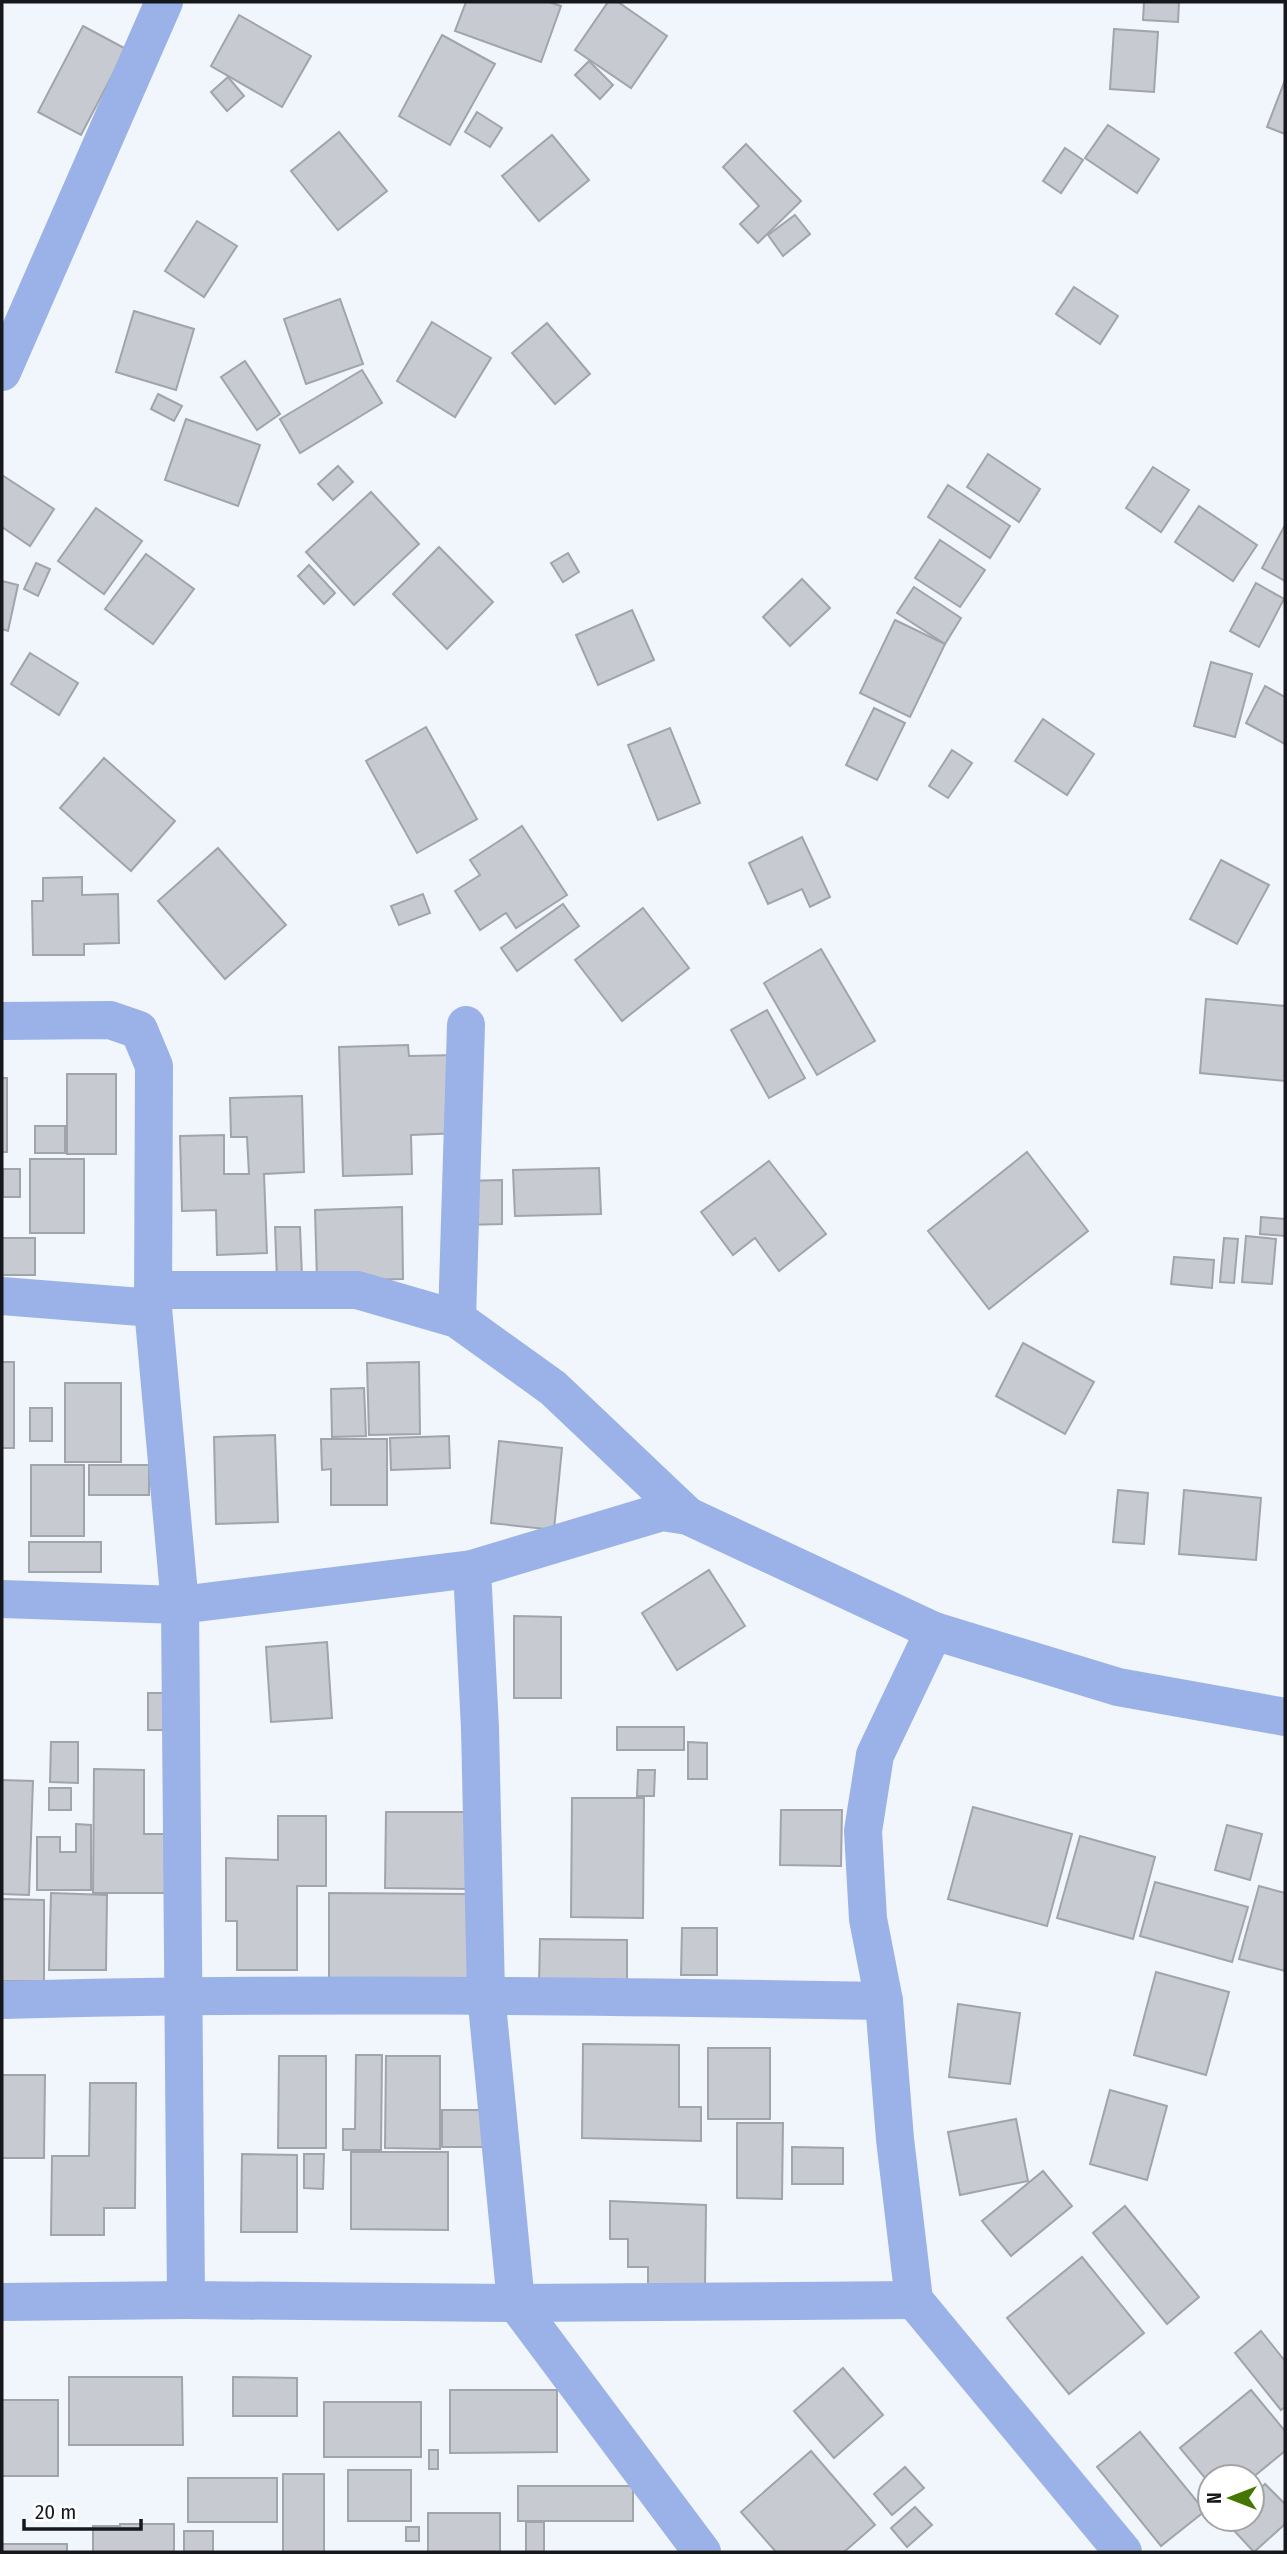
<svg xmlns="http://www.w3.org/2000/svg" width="1287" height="2554" font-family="'Fira Sans Condensed',sans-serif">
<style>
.building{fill:#c7cad1;stroke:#a0a4ab;stroke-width:2}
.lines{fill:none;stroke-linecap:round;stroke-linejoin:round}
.minor{stroke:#9ab2e7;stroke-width:38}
</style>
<rect width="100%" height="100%" fill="#f1f5fc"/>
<g class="building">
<polygon points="466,2 549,2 561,6 541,62 455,31"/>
<polygon points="608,2 618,2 667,36 631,88 575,50"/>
<polygon points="1144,2 1179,2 1178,22 1143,20"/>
<polygon points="239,15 311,56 282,107 211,66"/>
<polygon points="83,26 126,49 81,135 38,112"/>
<polygon points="1114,29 1158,32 1154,92 1110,89"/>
<polygon points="442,35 495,64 450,145 399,116"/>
<polygon points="589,61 613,85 600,99 575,75"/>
<polygon points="228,77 244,96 227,111 211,92"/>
<polygon points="1285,80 1285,134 1267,127"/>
<polygon points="477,112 502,128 490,147 465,132"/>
<polygon points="1108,125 1159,159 1137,193 1085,158"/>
<polygon points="339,132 387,191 338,230 291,171"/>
<polygon points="552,135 589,180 539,221 502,176"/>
<polygon points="746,144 801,201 758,243 740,224 759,206 723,167"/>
<polygon points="1065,148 1083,160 1061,193 1043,181"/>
<polygon points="795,215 810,234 783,256 768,235"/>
<polygon points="197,221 237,246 204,297 165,271"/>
<polygon points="1074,287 1118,316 1100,344 1056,314"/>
<polygon points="340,299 363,364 306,384 284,319"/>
<polygon points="134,311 194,329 176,390 116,372"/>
<polygon points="432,322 491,358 455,417 397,381"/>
<polygon points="547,323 590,374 555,404 512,353"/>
<polygon points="245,361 280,414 257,430 221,377"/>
<polygon points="362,370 382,403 300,453 280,419"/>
<polygon points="158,394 182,406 174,421 151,409"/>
<polygon points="186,419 260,445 238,506 165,480"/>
<polygon points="988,454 1040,489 1019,522 967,487"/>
<polygon points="338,466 353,482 333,500 318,484"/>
<polygon points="1153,467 1189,490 1161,532 1126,508"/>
<polygon points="2,475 54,509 30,546 2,527"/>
<polygon points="948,485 1010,526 990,558 928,517"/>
<polygon points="371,492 419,544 354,605 306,552"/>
<polygon points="1199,506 1257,545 1233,581 1175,542"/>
<polygon points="96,508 142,541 104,594 58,561"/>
<polygon points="1285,525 1285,581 1262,568"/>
<polygon points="940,540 985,570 960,607 915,578"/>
<polygon points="439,547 493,602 447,649 393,594"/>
<polygon points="568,553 579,572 563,582 551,563"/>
<polygon points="146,554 194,589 153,644 105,609"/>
<polygon points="36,563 50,569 38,596 24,589"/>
<polygon points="309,565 335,593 324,604 298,576"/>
<polygon points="802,579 830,608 790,646 763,617"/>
<polygon points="2,581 18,585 8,631 2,629"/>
<polygon points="1256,583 1284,599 1259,647 1230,631"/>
<polygon points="914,587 961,618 945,644 897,613"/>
<polygon points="632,610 654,660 598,685 576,635"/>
<polygon points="895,620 945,644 910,717 860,693"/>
<polygon points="30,653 78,683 59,715 11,684"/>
<polygon points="1211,662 1252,674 1235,737 1194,726"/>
<polygon points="1265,686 1285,697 1285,744 1246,723"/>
<polygon points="874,708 905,723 877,780 846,765"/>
<polygon points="1043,719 1094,754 1067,795 1015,761"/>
<polygon points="426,727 477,819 417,853 366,761"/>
<polygon points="670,728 700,803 658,820 628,745"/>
<polygon points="952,750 972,763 948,798 929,786"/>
<polygon points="104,758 175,821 131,871 60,808"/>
<polygon points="522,826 567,895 516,928 506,913 480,930 455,891 480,875 470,860"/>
<polygon points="802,837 830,897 810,907 802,889 768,904 749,863"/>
<polygon points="218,848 286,925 225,979 158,901"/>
<polygon points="1221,860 1269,885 1237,944 1190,919"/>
<polygon points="82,877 82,895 118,894 119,943 84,944 84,955 33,955 32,901 43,901 43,878"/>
<polygon points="423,894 430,913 399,925 391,906"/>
<polygon points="563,904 579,926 517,971 501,948"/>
<polygon points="643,908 689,968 622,1021 575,960"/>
<polygon points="821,949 875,1041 817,1075 764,983"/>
<polygon points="1206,999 1285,1006 1285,1081 1200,1073"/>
<polygon points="767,1010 805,1078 769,1098 731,1030"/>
<polygon points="408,1045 409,1056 459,1055 460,1133 411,1135 412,1174 343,1176 339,1047"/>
<rect x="67" y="1074" width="49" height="80"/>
<rect x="2" y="1078" width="5" height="74"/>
<polygon points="302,1096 304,1172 264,1174 267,1253 217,1255 216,1210 182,1211 180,1136 224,1135 224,1174 249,1174 247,1137 231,1137 230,1098"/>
<rect x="35" y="1126" width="30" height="27"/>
<polygon points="1027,1152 1088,1231 989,1309 928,1231"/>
<rect x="30" y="1159" width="54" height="74"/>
<polygon points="769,1161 826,1234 779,1271 755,1238 733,1255 701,1212"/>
<polygon points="599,1168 601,1214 515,1216 513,1170"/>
<rect x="3" y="1169" width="17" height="28"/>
<polygon points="502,1180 502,1224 466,1225 465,1181"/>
<polygon points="402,1207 403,1279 317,1281 315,1210"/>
<polygon points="1261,1217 1285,1219 1285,1236 1260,1234"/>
<polygon points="275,1227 300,1227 302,1277 277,1279"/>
<polygon points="1246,1236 1276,1239 1272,1284 1242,1282"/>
<rect x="2" y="1238" width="33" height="37"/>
<polygon points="1224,1238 1238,1239 1234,1283 1220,1282"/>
<polygon points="1174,1257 1214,1260 1212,1288 1171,1284"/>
<polygon points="1023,1343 1094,1382 1065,1434 996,1396"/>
<rect x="2" y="1362" width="12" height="86"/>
<polygon points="419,1362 420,1434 369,1435 367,1363"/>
<rect x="65" y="1383" width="56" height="79"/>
<polygon points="364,1388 366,1436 332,1437 331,1389"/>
<rect x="30" y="1408" width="22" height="33"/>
<polygon points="275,1435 278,1522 216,1524 214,1437"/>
<polygon points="449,1436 450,1468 391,1470 390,1438"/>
<polygon points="321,1439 387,1439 387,1505 331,1505 331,1469 322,1470"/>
<polygon points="499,1441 562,1448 554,1530 491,1523"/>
<rect x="31" y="1465" width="53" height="71"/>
<rect x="89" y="1465" width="60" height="30"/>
<polygon points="1118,1490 1148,1493 1144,1544 1113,1542"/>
<polygon points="1184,1490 1261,1498 1256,1560 1179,1554"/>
<rect x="29" y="1542" width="72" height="30"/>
<polygon points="709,1570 745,1626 677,1670 642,1613"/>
<polygon points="514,1616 561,1617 561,1698 514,1698"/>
<polygon points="327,1642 332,1718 271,1722 266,1647"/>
<rect x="148" y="1693" width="19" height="37"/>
<rect x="617" y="1727" width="67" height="23"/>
<polygon points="51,1742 78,1742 78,1783 50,1782"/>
<polygon points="688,1742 707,1743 707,1779 688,1779"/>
<polygon points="94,1769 144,1770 144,1834 170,1834 169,1893 93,1893"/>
<polygon points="638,1770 655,1770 654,1796 637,1796"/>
<polygon points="2,1780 33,1781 29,1895 2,1894"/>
<rect x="49" y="1788" width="22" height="22"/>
<polygon points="572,1798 644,1798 643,1918 571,1917"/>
<polygon points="973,1807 1072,1834 1047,1926 948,1899"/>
<polygon points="781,1810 842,1810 841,1866 780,1865"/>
<polygon points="386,1812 473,1812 473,1889 385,1888"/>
<polygon points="278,1816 326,1816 326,1886 297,1886 297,1970 237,1970 237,1921 226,1921 226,1858 278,1860"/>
<polygon points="76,1824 91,1825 91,1890 37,1890 37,1837 60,1837 60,1852 76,1852"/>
<polygon points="1227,1825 1262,1834 1250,1880 1215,1870"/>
<polygon points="1080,1836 1155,1857 1133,1939 1057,1918"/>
<polygon points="1155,1882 1248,1907 1232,1962 1140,1936"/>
<polygon points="1259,1886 1285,1893 1285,1971 1239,1959"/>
<polygon points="51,1893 107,1895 106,1970 49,1970"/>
<polygon points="329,1893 470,1894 469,1980 329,1980"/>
<polygon points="2,1899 44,1900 44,1981 2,1981"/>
<polygon points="682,1928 717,1928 717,1975 681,1975"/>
<polygon points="540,1939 627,1940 627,1985 539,1984"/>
<polygon points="1156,1972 1229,1992 1206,2075 1134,2055"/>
<polygon points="958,2004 1020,2013 1010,2084 949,2077"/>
<polygon points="583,2044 679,2045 679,2107 701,2107 701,2141 582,2138"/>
<rect x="708" y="2048" width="62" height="71"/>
<polygon points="356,2055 382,2055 381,2150 343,2150 343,2129 355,2129"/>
<polygon points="279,2056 326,2056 326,2148 278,2148"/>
<polygon points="386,2056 440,2056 440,2149 385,2148"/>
<polygon points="2,2075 45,2075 44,2158 2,2158"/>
<polygon points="90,2083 136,2083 135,2208 104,2208 104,2235 51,2235 52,2156 89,2156"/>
<polygon points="1110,2090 1167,2106 1147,2180 1090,2164"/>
<rect x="442" y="2110" width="42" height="37"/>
<polygon points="1016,2119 1028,2181 960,2195 948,2132"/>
<polygon points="737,2123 783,2123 782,2199 737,2198"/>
<polygon points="792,2147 843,2148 843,2184 792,2184"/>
<polygon points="351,2152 448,2152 448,2230 351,2229"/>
<polygon points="242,2154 297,2155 297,2232 241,2232"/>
<polygon points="304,2154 324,2154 323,2189 304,2188"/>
<polygon points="1043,2171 1072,2206 1011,2256 982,2221"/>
<polygon points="610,2201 706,2205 705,2285 648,2285 648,2267 628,2267 628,2239 610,2239"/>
<polygon points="1125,2206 1199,2297 1167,2324 1093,2233"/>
<polygon points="1082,2257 1144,2333 1069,2394 1007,2318"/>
<polygon points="1261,2331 1285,2361 1285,2407 1281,2410 1235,2353"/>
<polygon points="843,2368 883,2415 834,2458 794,2411"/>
<polygon points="69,2377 182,2377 183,2445 69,2445"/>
<polygon points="233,2377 297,2378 297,2416 233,2416"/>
<polygon points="450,2390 557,2390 557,2452 450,2453"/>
<polygon points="1251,2390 1285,2431 1285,2451 1252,2478 1210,2477 1210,2484 1180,2448"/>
<rect x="2" y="2400" width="56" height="76"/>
<rect x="324" y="2402" width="97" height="55"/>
<polygon points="1140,2432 1205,2511 1161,2546 1097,2467"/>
<rect x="429" y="2450" width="9" height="19"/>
<polygon points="811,2451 875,2525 844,2552 776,2552 741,2512"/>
<polygon points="905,2467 924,2488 892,2515 874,2494"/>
<rect x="348" y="2470" width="63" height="51"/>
<rect x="283" y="2474" width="41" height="78"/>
<rect x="188" y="2478" width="89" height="44"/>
<polygon points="1265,2484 1285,2504 1285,2524 1254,2552 1226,2522 1229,2519 1252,2519 1252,2497"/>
<rect x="518" y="2486" width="115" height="35"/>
<polygon points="915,2507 932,2525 907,2547 891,2528"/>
<rect x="428" y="2513" width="72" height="39"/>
<rect x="526" y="2522" width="18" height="30"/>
<polygon points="120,2524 174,2524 174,2552 93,2552 93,2526 120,2526"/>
<rect x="406" y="2527" width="13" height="14"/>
<rect x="184" y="2531" width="29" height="21"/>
<rect x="2" y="2544" width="65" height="8"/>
</g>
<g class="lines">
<g class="minor">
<polyline points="2,372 164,2"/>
<polyline points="2,1021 110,1020 139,1030 154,1066 153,1308 180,1605 186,2300"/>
<polyline points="154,1290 357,1290 457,1319 553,1388 688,1516"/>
<polyline points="2,1296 153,1308"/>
<polyline points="457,1319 466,1025"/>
<polyline points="472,1569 480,1728 486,1994 516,2303 702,2552"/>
<polyline points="2,1599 180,1605 472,1569 662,1512 688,1516 934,1631 1118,1687 1285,1717"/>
<polyline points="934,1631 875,1755 863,1831 868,1919 884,2001 895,2139 914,2300 1123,2552"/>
<path d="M2,2000C296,1992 590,1996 884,2001"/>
<polyline points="2,2302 186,2300 516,2303 914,2300"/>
</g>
</g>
<rect width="1287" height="2554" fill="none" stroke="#17181b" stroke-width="7"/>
<g transform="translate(1231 2498) rotate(270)"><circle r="33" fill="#ffffff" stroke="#a2a3a4" stroke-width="2"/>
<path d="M0-5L12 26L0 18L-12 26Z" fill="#447702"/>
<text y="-10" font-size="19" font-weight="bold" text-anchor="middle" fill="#17181b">N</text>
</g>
<path d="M24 2519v10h117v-10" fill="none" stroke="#17181b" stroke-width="3.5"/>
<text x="35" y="2519" font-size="21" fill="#17181b" stroke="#ffffff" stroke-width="5" paint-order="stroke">20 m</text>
</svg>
